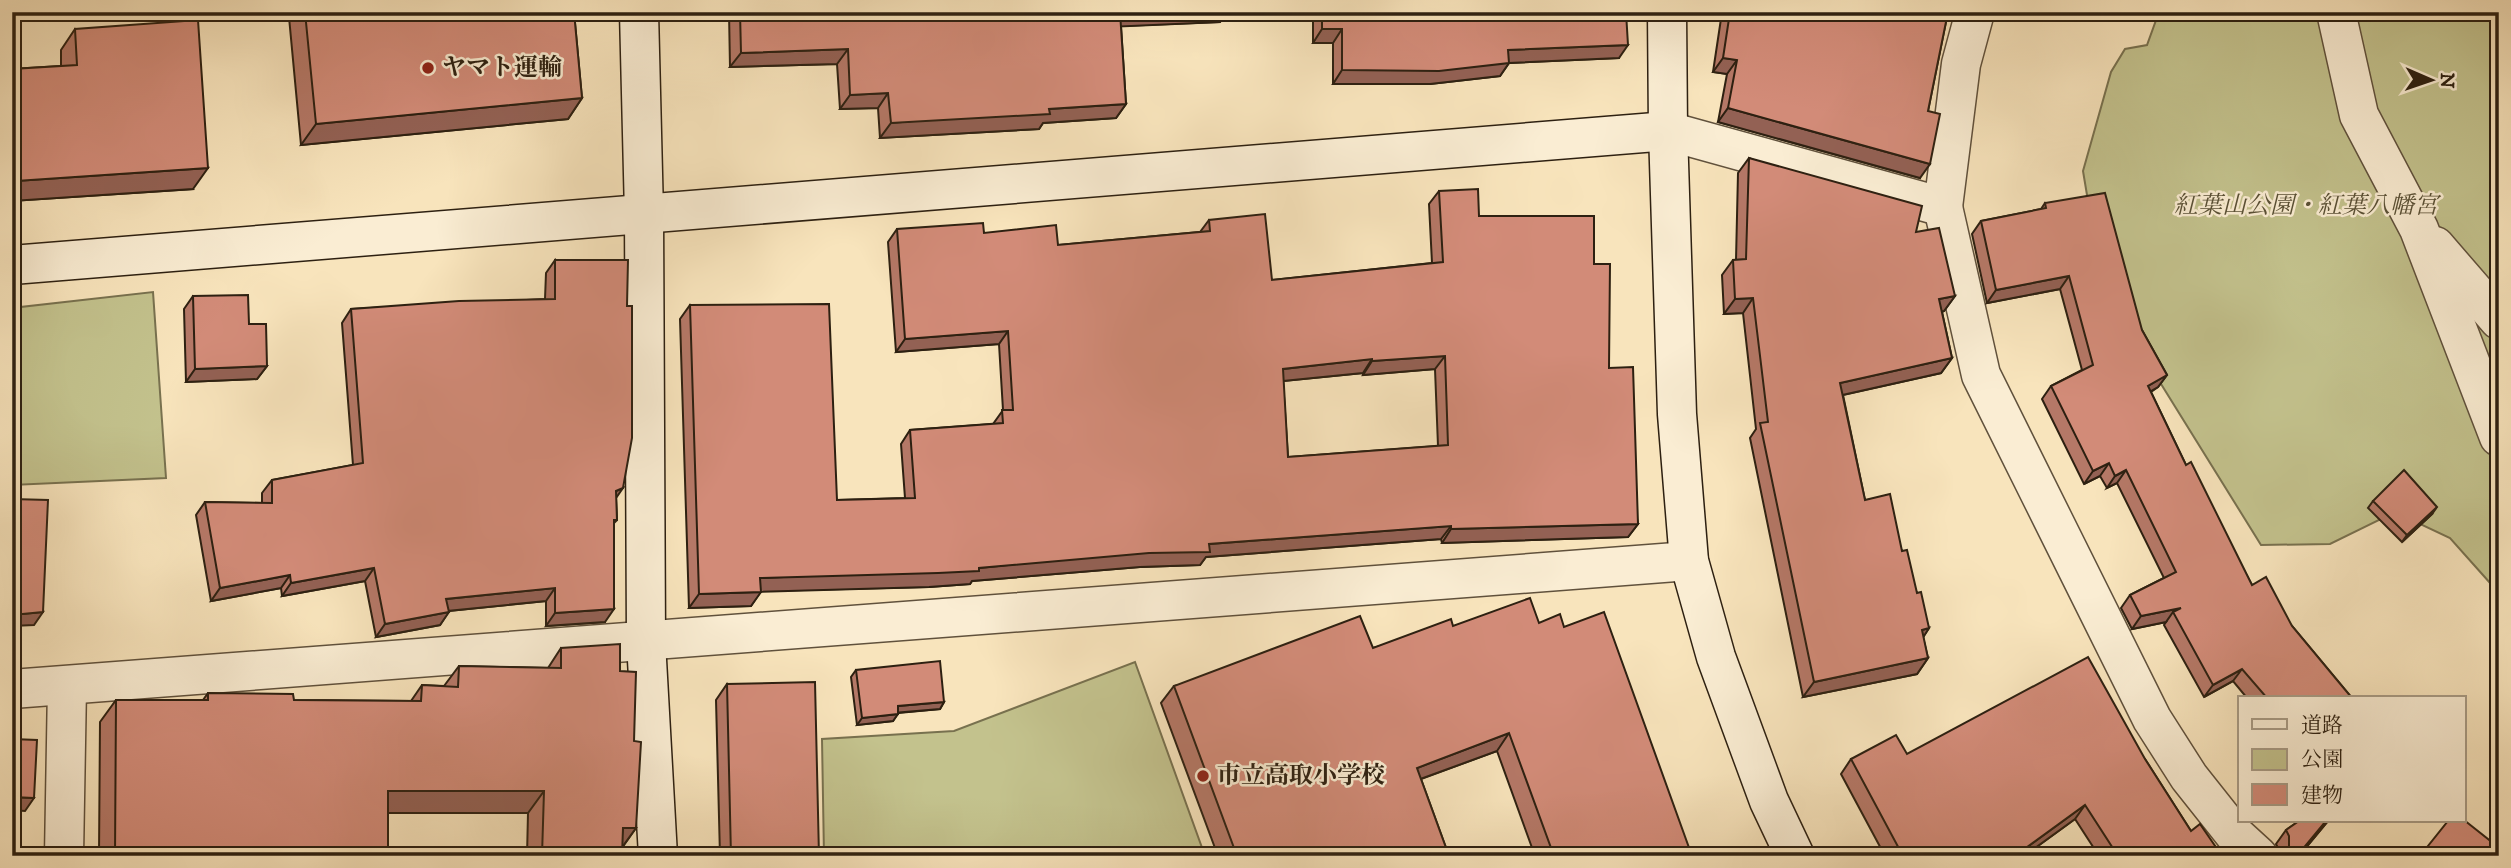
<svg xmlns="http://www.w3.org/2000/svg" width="2511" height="868" font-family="'IM FELL DW Pica','Noto Serif JP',serif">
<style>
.green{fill:#c3c28d;stroke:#78714f;stroke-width:2}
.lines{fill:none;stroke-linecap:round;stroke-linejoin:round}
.street-casing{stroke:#60513c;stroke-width:41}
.secondary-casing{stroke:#2d2011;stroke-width:41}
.street{stroke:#faedd3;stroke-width:38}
.secondary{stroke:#faedd3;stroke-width:38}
.wall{fill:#b57867;stroke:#2d2011;stroke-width:2;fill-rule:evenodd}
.shaded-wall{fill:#936154;stroke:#2d2011;stroke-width:2}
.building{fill:#d28b78;stroke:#2d2011;stroke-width:2;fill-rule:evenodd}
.poi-dot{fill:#8f2418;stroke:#faedd3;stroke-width:2.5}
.labels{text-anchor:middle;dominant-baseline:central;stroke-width:5;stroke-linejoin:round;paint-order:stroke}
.poi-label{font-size:24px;font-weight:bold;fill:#2d2011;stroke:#faedd3;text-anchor:start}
.park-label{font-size:24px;font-style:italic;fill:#5a5136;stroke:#faedd3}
</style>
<rect width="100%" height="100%" fill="#f8e4bc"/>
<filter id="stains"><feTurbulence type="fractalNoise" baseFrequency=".00286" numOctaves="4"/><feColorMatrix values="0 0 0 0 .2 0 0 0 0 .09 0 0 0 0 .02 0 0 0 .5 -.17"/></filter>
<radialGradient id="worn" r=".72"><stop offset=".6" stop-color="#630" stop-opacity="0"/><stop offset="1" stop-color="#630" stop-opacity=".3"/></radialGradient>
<g class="green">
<polygon points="2159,12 2499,12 2499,593 2450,538 2395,512 2330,544 2261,545 2148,363 2092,225 2083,171 2111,72 2125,49 2147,45"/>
<polygon points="153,292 166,478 12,485 12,308"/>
<polygon points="1135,662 1205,856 824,856 822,739 954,731"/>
</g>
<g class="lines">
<g class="street-casing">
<g id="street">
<polyline points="2336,12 2359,115 2419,229 2499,437"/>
<polyline points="1668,131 1943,207 1961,64 1975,12"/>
<polyline points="1943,207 1981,375 2152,719 2189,777 2235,835 2258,856"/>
<polyline points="2435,246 2499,320"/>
<polyline points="12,689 1689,561"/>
<polyline points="64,856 67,686"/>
</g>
</g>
<g class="secondary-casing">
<g id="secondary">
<polyline points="639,12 644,214 646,642 658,856"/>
<polyline points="1667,12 1668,131 1677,414 1689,561 1716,657 1769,801 1795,856"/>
<polyline points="12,265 1668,131"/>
</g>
</g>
<use href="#street" class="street"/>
<use href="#secondary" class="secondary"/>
</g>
<g class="wall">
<polygon points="293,12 574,12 582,98 568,119 301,145 289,17"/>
<polygon points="729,12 1227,12 1220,22 1121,26 1126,104 1116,118 1043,123 1039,129 880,138 878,108 840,109 837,64 730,67"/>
<polygon points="1313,12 1626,12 1619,58 1509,63 1500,76 1430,84 1333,84 1333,43 1313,43"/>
<polygon points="1722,12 1948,12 1928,111 1920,178 1718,122 1727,74 1713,72"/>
<polygon points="75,29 193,189 12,201 12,69 61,66 61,50"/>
<polygon points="1749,158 1916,232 1955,296 1944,311 1942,312 1952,358 1941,373 1843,395 1865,500 1902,551 1929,628 1923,637 1928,658 1917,674 1803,697 1750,438 1756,429 1743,313 1724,314 1722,275 1733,260 1736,260 1738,173"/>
<path d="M1439,191L1479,216L1594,264L1609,368L1638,524L1628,537L1442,543L1441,539L1206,557L1200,565L1140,567L972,581L970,584L929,587L761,591L751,606L689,608L680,319L690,305L837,500L905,498L901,444L910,430L993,424L1003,410L999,344L896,352L888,242L897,229L984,233L1058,245L1200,232L1209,220L1272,280L1432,263L1429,204ZM1435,369L1438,446L1288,457L1283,381L1363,373V375Z"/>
<polygon points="2045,203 2142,330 2167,375 2158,387 2151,392 2186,465 2252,585 2292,626 2352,698 2247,698 2233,681 2204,697 2164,625 2166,622 2132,629 2121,608 2130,595 2164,578 2117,483 2107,488 2100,476 2084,484 2042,399 2051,386 2082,370 2060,289 1987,303 1972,234 1981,221 2041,209"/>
<polygon points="555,260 616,498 617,520 614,523 605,622 546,626 546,601 449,611 440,625 376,637 365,581 282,596 281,588 211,601 196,515 205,502 262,503 262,493 272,480 353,465 342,323 351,309 545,299 546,273"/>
<polygon points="193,296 249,324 267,366 257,379 186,382 184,309"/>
<polygon points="2373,501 2432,514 2402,542 2368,508"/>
<polygon points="1539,623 1564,627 1692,856 1535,856 1497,751 1421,779 1449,856 1218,856 1161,703 1174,686 1373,648 1453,626"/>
<polygon points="561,648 620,671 634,741 636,828 622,848 622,856 527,856 528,813 388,813 388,856 99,856 100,722 116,700 203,700 208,693 294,700 411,701 422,685 444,686 459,666 548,668"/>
<polygon points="856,670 944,702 940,709 898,713 893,721 857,725 851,677"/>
<polygon points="727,684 819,856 720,856 716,700"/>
<polygon points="1907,754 2145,759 2191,831 2222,856 2099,856 2075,819 2024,856 1885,856 1841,774 1851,759"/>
<polygon points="2299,821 2328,821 2299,856 2279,856 2279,850 2276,844 2286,830"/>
</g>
<g class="shaded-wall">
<polygon points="1120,12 1227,12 1220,22 1109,27"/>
<polygon points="1322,29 1342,29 1333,43 1313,43"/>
<polygon points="1628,45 1619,58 1509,63 1500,76 1430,84 1333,84 1342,70 1508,50"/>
<polygon points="848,49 837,64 730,67 741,53"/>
<polygon points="1723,58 1737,60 1727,74 1713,72"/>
<polygon points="888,93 878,108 840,109 850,95"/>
<polygon points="582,98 568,119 301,145 316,124"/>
<polygon points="1126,104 1116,118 1043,123 1039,129 880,138 891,123 1049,109"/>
<polygon points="1728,108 1930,164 1920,178 1718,122"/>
<polygon points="208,168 193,189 12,201 12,186 16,181"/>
<polygon points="2069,276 2060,289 1987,303 1996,290"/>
<polygon points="1955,296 1944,311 1928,314 1939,299"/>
<polygon points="1753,298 1743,313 1724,314 1735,299"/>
<polygon points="1008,331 999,344 896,352 905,339"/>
<polygon points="1445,356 1435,369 1363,375 1372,361"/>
<polygon points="1952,358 1941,373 1829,398 1840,383"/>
<polygon points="1372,359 1363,373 1273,382 1283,369"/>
<polygon points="267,366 257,379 186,382 195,369"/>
<polygon points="2167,375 2158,387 2139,398 2148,386"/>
<polygon points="2109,463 2100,476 2084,484 2093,471"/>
<polygon points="2126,470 2117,483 2107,488 2115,476"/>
<polygon points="623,488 614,501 616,491"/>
<polygon points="2437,507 2432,514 2402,542 2407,535"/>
<polygon points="1638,524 1628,537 1442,543 1451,529"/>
<polygon points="1451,526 1441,539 1206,557 1200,565 1140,567 972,581 970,584 929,587 751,592 760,578 979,568 1209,544"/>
<polygon points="374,568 365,581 282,596 291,583"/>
<polygon points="290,575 281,588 211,601 220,588"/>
<polygon points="555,588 546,601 437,612 446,599"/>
<polygon points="761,592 751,606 689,608 699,594"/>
<polygon points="2181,608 2173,612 2166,622 2132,629 2141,616"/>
<polygon points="614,609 605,622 546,626 555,613"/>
<polygon points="43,612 34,625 12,626 12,615"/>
<polygon points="449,612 440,625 376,637 385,624"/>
<polygon points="1929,628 1919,644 1922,630"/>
<polygon points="1928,658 1917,674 1803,697 1814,682"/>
<polygon points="2242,669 2233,681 2204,697 2213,685"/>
<polygon points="944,702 940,709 893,713 898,706"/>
<polygon points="898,714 893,721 857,725 862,718"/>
<polygon points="1509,733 1497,751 1404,785 1417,768"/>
<polygon points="388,791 544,791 528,813 373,813"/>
<polygon points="12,797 34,798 25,811 12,810"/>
<polygon points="2085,805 2075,819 2024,856 2017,856 2019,853"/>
<polygon points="2326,821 2328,821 2323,827 2299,856 2297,856"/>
<polygon points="623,828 636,828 620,850"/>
</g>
<g class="building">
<polygon points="305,12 574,12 582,98 316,124"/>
<polygon points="740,12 1123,12 1120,12 1126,104 1049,109 1050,114 891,123 888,93 850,95 848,49 741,53"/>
<polygon points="1322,12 1626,12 1628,45 1508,50 1509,63 1439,71 1342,70 1342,29 1322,29"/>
<polygon points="1730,12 1948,12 1928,111 1940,114 1930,164 1728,108 1737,60 1723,58"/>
<polygon points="198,20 208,168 16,181 16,175 12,176 12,69 77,65 75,29"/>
<polygon points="1749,158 1922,206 1916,232 1939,228 1955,296 1939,299 1952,358 1840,383 1865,500 1890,494 1902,551 1907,550 1917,593 1921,592 1929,628 1922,630 1928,658 1814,682 1760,423 1768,422 1753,298 1735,299 1733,260 1746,259"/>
<path d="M1478,189L1479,216H1594V264H1610L1609,368L1633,367L1638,524L1451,529V526L1209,544L1210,552L1149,553L979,568V571L938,573L760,578L761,592L699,594L690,305L829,304L837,500L915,498L910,430L1003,423L1002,410H1013L1008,331L905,339L897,229L983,223L984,233L1056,225L1058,245L1210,231L1209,220L1265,214L1272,280L1443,262L1439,191ZM1445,356L1448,445L1288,457L1283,369L1372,359V361Z"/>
<polygon points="2105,193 2142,330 2167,375 2148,386 2186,465 2191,462 2252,585 2266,577 2292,626 2352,698 2267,698 2242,669 2213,685 2173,612 2181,608 2141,616 2130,595 2176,572 2126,470 2115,476 2109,463 2093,471 2051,386 2093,365 2069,276 1996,290 1981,221 2046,208 2045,203"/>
<polygon points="555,260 628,260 627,306 632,306 632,438 623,488 616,491 617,520 614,520 614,609 555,613 555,588 446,599 449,612 385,624 374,568 291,583 290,575 220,588 205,502 272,503 272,480 363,463 351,309 459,301 555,299"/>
<polygon points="248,295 249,324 266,324 267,366 195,369 193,296"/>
<polygon points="2404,470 2437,507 2407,535 2373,501"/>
<polygon points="12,499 48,500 43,612 12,615"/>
<polygon points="1530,598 1539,623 1560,614 1564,627 1604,612 1692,856 1554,856 1509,733 1417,768 1449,856 1237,856 1174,686 1360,616 1373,648 1451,619 1453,626"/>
<polygon points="620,644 620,671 636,672 634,741 641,742 636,828 623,828 622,856 542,856 544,791 388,791 388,856 115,856 116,700 208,700 208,693 293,694 294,700 421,701 422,685 458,687 459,666 561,668 561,648"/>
<polygon points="2088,657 2145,759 2191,831 2200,824 2222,856 2118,856 2085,805 2019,853 2021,856 1903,856 1851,759 1896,735 1907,754"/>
<polygon points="940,661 944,702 898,706 898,714 862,718 856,670"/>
<polygon points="815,682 819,856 731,856 727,684"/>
<polygon points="12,739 37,740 34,798 12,797"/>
<polygon points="2464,820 2498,847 2491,856 2420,856 2448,821"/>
<polygon points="2299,821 2326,821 2297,856 2284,856 2289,847 2289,836 2286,830"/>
</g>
<g class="poi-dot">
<circle cx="428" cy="68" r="7"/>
<circle cx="1203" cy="776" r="7"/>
</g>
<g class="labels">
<g class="poi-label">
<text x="442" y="68">ヤマト運輸</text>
<text x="1217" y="776">市立高取小学校</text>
</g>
<g class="park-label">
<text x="2306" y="206">紅葉山公園・紅葉八幡宮</text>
</g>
</g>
<rect width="2511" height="868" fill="none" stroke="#f8e4bc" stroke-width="42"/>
<rect x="14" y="14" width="2483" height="840" fill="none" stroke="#2d2011" stroke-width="3.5"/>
<rect x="21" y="21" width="2469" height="826" fill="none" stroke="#2d2011" stroke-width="2"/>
<rect x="2238" y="696" width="228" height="126" fill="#faedd3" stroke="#a89b85" stroke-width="2"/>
<rect x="2252" y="719" width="35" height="10" fill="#faedd3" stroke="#a89b85" stroke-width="2"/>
<text x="2301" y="732" font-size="21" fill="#2d2011">道路</text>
<rect x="2252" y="749" width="35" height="21" fill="#c3c28d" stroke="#a89b85" stroke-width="2"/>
<text x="2301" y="766" font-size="21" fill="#2d2011">公園</text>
<rect x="2252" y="784" width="35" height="21" fill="#d28b78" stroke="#a89b85" stroke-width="2"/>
<text x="2301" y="802" font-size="21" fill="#2d2011">建物</text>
<g transform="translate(2431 80) rotate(92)" stroke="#faedd3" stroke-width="5" paint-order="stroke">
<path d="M0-5L12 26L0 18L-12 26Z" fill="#2d2011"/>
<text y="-10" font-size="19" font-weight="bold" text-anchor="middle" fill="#2d2011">N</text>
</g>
<rect width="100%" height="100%" filter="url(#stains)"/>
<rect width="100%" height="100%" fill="url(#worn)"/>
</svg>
